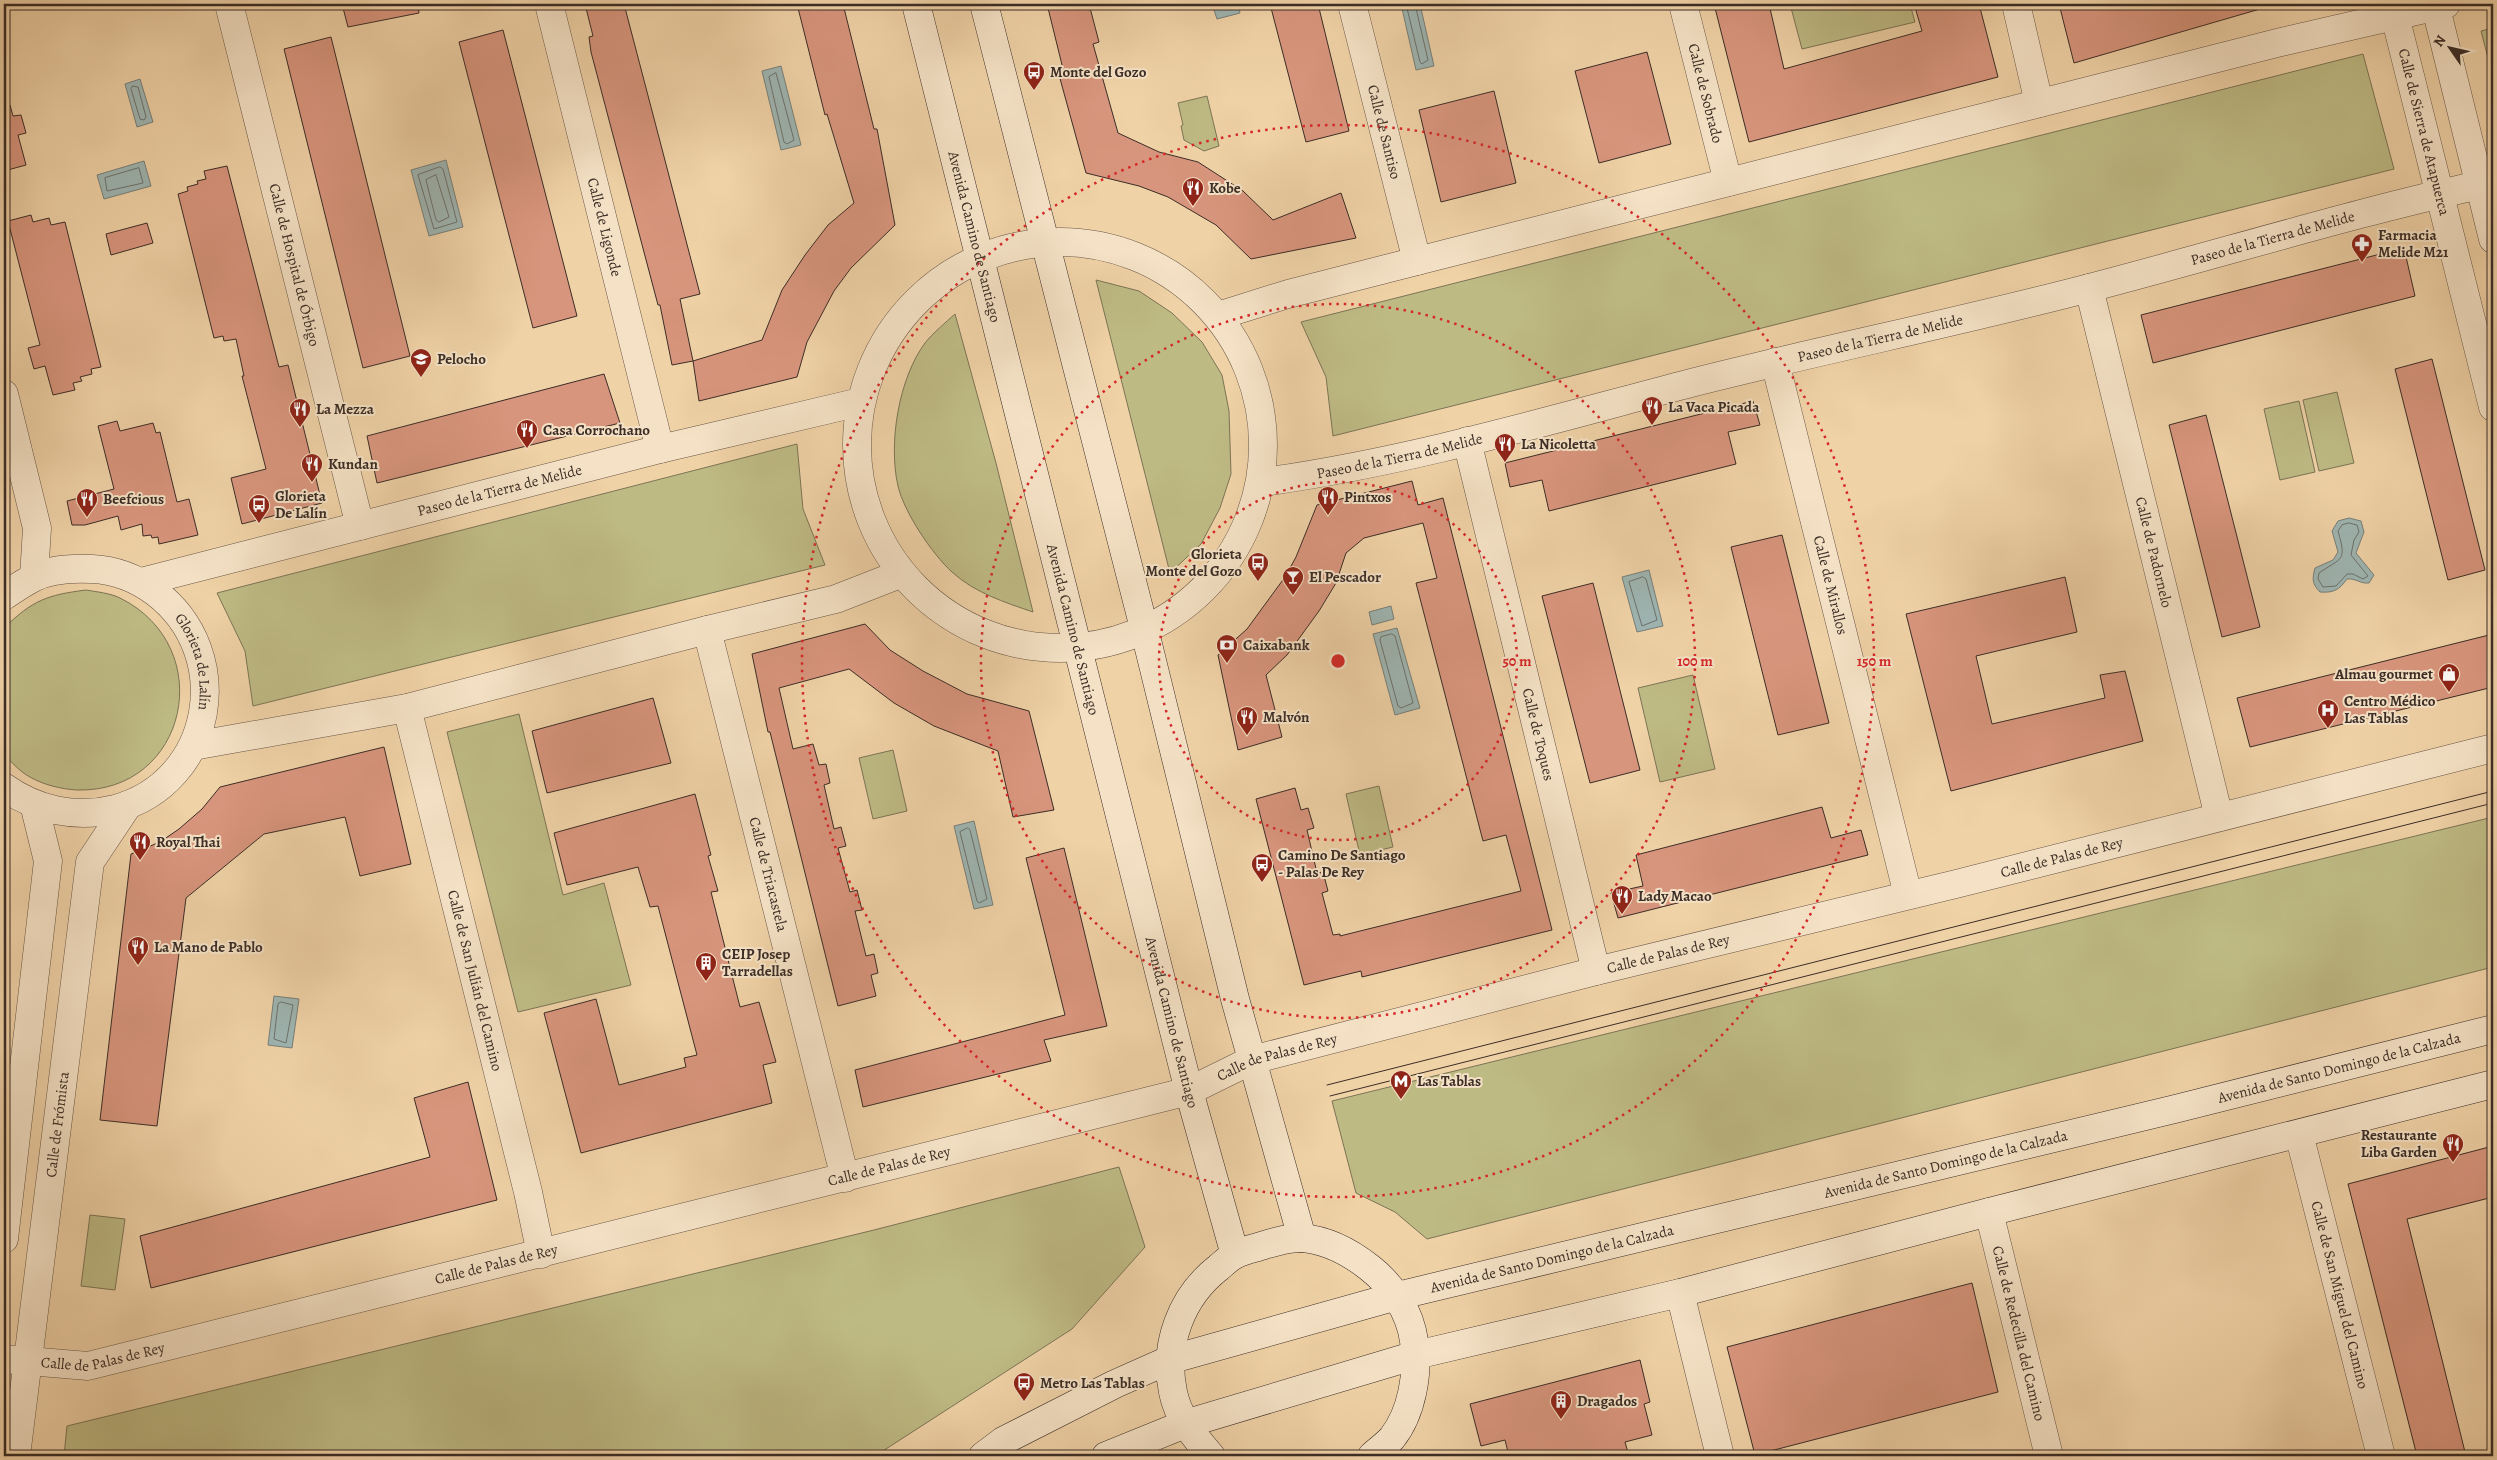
<svg xmlns="http://www.w3.org/2000/svg" width="2497" height="1460" font-family="Alegreya,serif">
<style>
.green{fill:#beba84;stroke:#7c7455}
.water{fill:#9eb5b2;stroke:#767f7a}
.lines{fill:none;stroke-linecap:round;stroke-linejoin:round}
.shore{stroke:#6c716c;stroke-width:1}
.building{fill:#d8957d;stroke:#3b2d26}
.street-casing{stroke:#685646;stroke-width:29}
.secondary-casing{stroke:#3b2d26;stroke-width:29}
.street{stroke:#f5e2c6;stroke-width:28}
.secondary{stroke:#f5e2c6;stroke-width:28}
.tram{stroke:#3b2d26;stroke-width:1}
.ring{fill:none;stroke:#d62828;stroke-width:2.5;stroke-dasharray:2.5 5}
.labels{text-anchor:middle;dominant-baseline:central;stroke-width:4;stroke-linejoin:round;paint-order:stroke}
.poi-label{font-size:15px;font-weight:bold;fill:#3b2d26;stroke:#f5e2c6;text-anchor:start}
.street-label{font-size:15px;fill:#3b2d26;stroke:#f5e2c6}
.centre{fill:#d62828;stroke:#f5e2c6;stroke-width:2.5}
.ring-label{font-size:15px;text-anchor:middle;font-weight:bold;fill:#d62828;stroke:#f5e2c6;stroke-width:4;stroke-linejoin:round;paint-order:stroke}
</style>
<rect width="100%" height="100%" fill="#f0d2a7"/>
<filter id="stains"><feTurbulence type="fractalNoise" baseFrequency=".004" numOctaves="4"/><feColorMatrix values="0 0 0 0 .2 0 0 0 0 .09 0 0 0 0 .02 0 0 0 .5 -.17"/></filter>
<radialGradient id="worn" r=".72"><stop offset=".6" stop-color="#630" stop-opacity="0"/><stop offset="1" stop-color="#630" stop-opacity=".3"/></radialGradient>
<g class="green">
<polygon points="1790,4 1910,4 1915,22 1802,49"/>
<polygon points="2493,28 2493,77 2481,31"/>
<polygon points="2363,54 2394,169 1333,436 1326,377 1301,322"/>
<polygon points="1207,96 1219,146 1204,151 1184,140 1181,126 1183,125 1178,103"/>
<polygon points="1096,280 1139,291 1172,313 1202,342 1222,375 1229,411 1231,474 1220,508 1201,544 1170,573"/>
<path d="M955,314L996,463L1033,612C1004,602 975,593 952,572C932,554 904,512 898,486C888,443 899,378 925,343C933,333 945,323 955,314Z"/>
<polygon points="2337,392 2354,463 2319,471 2303,400"/>
<polygon points="2299,401 2315,472 2280,480 2264,409"/>
<polygon points="797,444 803,509 825,565 253,706 245,651 217,593"/>
<path d="M86,590C97,592 110,593 120,598C219,647 188,793 77,790C61,789 44,785 30,777C20,772 12,762 4,755V628C33,600 47,595 86,590Z"/>
<polygon points="1693,675 1715,769 1660,782 1638,688"/>
<polygon points="519,714 563,895 604,883 631,985 518,1012 447,732"/>
<polygon points="893,750 907,811 873,819 859,758"/>
<polygon points="1379,786 1393,847 1360,855 1346,794"/>
<polygon points="2493,817 2493,967 1427,1239 1395,1212 1356,1193 1332,1101"/>
<polygon points="1119,1167 1145,1247 1072,1329 875,1456 64,1456 67,1426 874,1230"/>
<polygon points="90,1215 125,1219 115,1290 81,1286"/>
</g>
<g class="water">
<polygon points="1212,4 1238,4 1240,13 1217,19"/>
<polygon points="1401,4 1420,4 1434,66 1416,70"/>
<polygon points="781,66 801,145 781,150 762,71"/>
<polygon points="140,79 153,122 137,127 125,84"/>
<polygon points="446,160 463,227 429,236 411,170"/>
<polygon points="144,161 151,186 104,199 97,175"/>
<path d="M2349,518L2361,521L2364,532L2356,553L2374,575L2369,583C2360,584 2356,578 2347,579C2339,590 2334,593 2320,592C2312,584 2312,579 2315,568L2333,560L2338,552L2332,531L2338,521Z"/>
<polygon points="1649,570 1663,626 1637,632 1622,577"/>
<polygon points="1391,606 1394,619 1372,625 1369,612"/>
<polygon points="1397,628 1420,708 1395,715 1373,634"/>
<polygon points="974,821 993,905 974,909 954,826"/>
<polygon points="274,996 299,999 292,1048 268,1045"/>
</g>
<g class="lines">
<g class="shore">
<polyline points="1406,4 1420,62 1422,64 1428,60 1415,4"/>
<polygon points="776,73 794,140 787,144 784,142 769,77"/>
<polygon points="133,86 138,87 146,117 144,120 140,119 131,89"/>
<polygon points="440,167 443,169 457,222 434,229 418,175"/>
<polygon points="139,168 143,183 107,191 105,178"/>
<polygon points="436,175 449,217 439,222 436,220 426,180"/>
<path d="M2349,523L2357,525L2359,532L2354,540L2351,555L2368,576L2363,579L2353,574H2347L2336,586L2323,587L2318,579L2319,573C2342,557 2347,562 2338,531L2342,525Z"/>
<polygon points="1643,577 1646,579 1657,620 1642,626 1629,582"/>
<polygon points="1392,634 1395,636 1413,703 1401,708 1398,706 1380,640 1381,637"/>
<polygon points="968,828 970,830 987,899 979,903 977,901 960,832"/>
<polygon points="281,1002 293,1005 286,1043 274,1039 278,1004"/>
</g>
</g>
<g class="building">
<polygon points="342,4 418,4 419,13 348,27"/>
<polygon points="585,4 624,4 700,294 680,299 693,361 672,365 660,305 658,305 591,52 589,37 593,36"/>
<polygon points="797,4 843,4 874,129 877,129 895,225 851,268 834,291 807,342 797,377 699,401 693,361 762,340 782,290 805,255 828,225 854,203 827,114 825,115"/>
<polygon points="1047,4 1089,4 1099,42 1093,44 1118,133 1159,152 1198,162 1243,191 1273,220 1341,193 1356,238 1251,259 1216,225 1168,197 1139,186 1086,173 1059,75 1064,73"/>
<polygon points="1270,4 1318,4 1349,131 1306,142"/>
<polygon points="1714,4 1769,4 1784,69 1922,31 1914,4 1979,4 1998,77 1749,142"/>
<polygon points="2059,4 2259,4 2260,9 2074,63"/>
<polygon points="503,30 577,316 533,328 459,42"/>
<polygon points="331,37 410,356 363,368 284,49"/>
<polygon points="1647,52 1671,144 1599,163 1575,71"/>
<polygon points="1494,91 1516,183 1441,202 1419,110"/>
<polygon points="10,105 13,116 21,115 26,133 18,135 26,165 4,171 4,106"/>
<polygon points="227,166 279,367 288,365 322,503 242,524 231,478 266,469 242,376 244,376 236,339 224,341 223,336 214,338 178,194 188,191 187,187 198,184 197,181 206,179 204,171"/>
<polygon points="31,215 33,222 49,218 51,225 65,222 101,367 91,369 92,374 80,377 82,381 73,383 75,390 53,395 45,366 34,369 28,348 40,345 8,221"/>
<polygon points="147,223 153,243 111,255 106,234"/>
<polygon points="2404,248 2415,296 2153,363 2141,315"/>
<polygon points="2432,359 2485,570 2448,580 2395,369"/>
<polygon points="604,374 620,423 377,483 367,436"/>
<polygon points="1753,401 1760,425 1728,432 1736,464 1549,511 1542,480 1510,487 1505,463"/>
<polygon points="2206,415 2260,627 2222,637 2169,425"/>
<polygon points="117,421 120,431 153,423 156,433 160,432 177,502 189,499 198,535 159,544 158,537 152,538 151,535 143,536 142,524 121,530 118,516 85,525 72,525 67,501 114,489 98,426"/>
<polygon points="1412,481 1418,505 1443,498 1552,930 1362,977 1361,971 1304,985 1256,799 1295,788 1301,810 1308,808 1314,828 1307,830 1317,873 1323,872 1328,891 1322,893 1333,935 1340,934 1340,936 1521,891 1506,835 1483,841 1416,583 1437,578 1423,523 1364,538 1346,553 1336,583 1319,611 1287,655 1266,675 1282,737 1238,750 1218,655 1247,629 1285,577 1296,557 1317,505"/>
<polygon points="1782,535 1829,723 1778,735 1731,547"/>
<polygon points="2065,577 2077,632 1976,656 1992,724 2105,698 2100,675 2125,671 2143,741 1951,791 1906,614"/>
<polygon points="1593,583 1640,770 1590,783 1542,596"/>
<polygon points="865,624 890,650 923,671 967,694 1029,711 1054,810 1013,817 998,751 934,726 894,703 849,669 779,688 793,749 813,744 819,765 826,764 830,783 824,785 834,829 841,827 846,846 838,848 850,892 857,890 862,910 855,911 866,956 874,954 878,973 871,975 876,996 838,1006 770,732 768,732 752,654"/>
<polygon points="2493,634 2493,687 2250,747 2237,698"/>
<polygon points="653,698 671,763 547,793 532,731"/>
<polygon points="384,747 411,864 360,876 345,817 264,834 186,898 157,1126 100,1120 131,854 160,842 179,829 202,809 220,787"/>
<polygon points="695,794 711,855 708,856 718,891 711,892 740,1007 759,1002 776,1062 763,1065 772,1103 581,1153 544,1013 596,999 619,1085 686,1067 684,1058 697,1055 658,906 650,907 638,867 567,885 554,833"/>
<polygon points="1822,807 1831,838 1861,830 1868,855 1618,918 1611,893 1643,886 1636,855"/>
<polygon points="1064,848 1107,1026 1044,1040 1051,1061 863,1107 855,1070 1065,1015 1026,858"/>
<polygon points="468,1082 497,1200 151,1288 140,1236 430,1157 414,1098"/>
<polygon points="2493,1146 2493,1197 2407,1219 2466,1456 2417,1456 2348,1184"/>
<polygon points="1972,1283 1998,1392 1755,1455 1727,1347"/>
<polygon points="1640,1360 1650,1402 1644,1404 1652,1435 1625,1442 1629,1456 1509,1456 1505,1440 1481,1446 1470,1404"/>
</g>
<g class="lines">
<g class="street-casing">
<g id="street">
<path id="s1" d="M229,4L360,526"/>
<path id="s2" d="M549,4L660,449"/>
<path id="s3" d="M1352,4L1417,261"/>
<path id="s4" d="M1683,4L1728,182"/>
<polyline points="2016,4 2039,103"/>
<path id="s5" d="M2392,4L2493,407"/>
<polyline points="2435,4 2493,239"/>
<circle cx="1060" cy="445" r="203"/>
<path id="s6" d="M2089,288L2219,817"/>
<polyline points="1221,315 1288,294 1417,261 2277,43 2446,4"/>
<path id="s7" d="M1775,362L1908,895"/>
<polyline points="4,394 37,528 34,577"/>
<path id="s8" d="M1467,441L1596,971"/>
<path id="s9" d="M1263,482C1408,462 1550,420 1691,383C1825,349 1960,322 2093,287C2227,252 2359,211 2493,182"/>
<path id="s10" d="M141,582L660,449L860,402"/>
<path id="s11" d="M4,596C13,590 23,583 33,578C50,569 73,568 92,569C115,570 136,578 155,592C236,653 215,782 115,809C76,819 36,810 4,787"/>
<path id="s12" d="M707,630L845,1178"/>
<path id="s13" d="M407,708L528,1192L541,1254"/>
<polyline points="193,746 407,708 707,630 836,599 900,574"/>
<path id="s14" d="M2299,1134L2381,1456"/>
<path id="s15" d="M1989,1212L2049,1456"/>
<polyline points="4,1239 48,861 34,804"/>
<polyline points="1680,1293 1720,1456"/>
<path id="s16" d="M4,1359L88,1366L1189,1091L1252,1060L1596,971L1956,884L2493,748"/>
<path id="s17" d="M16,1456L90,862L128,805"/>
</g>
</g>
<g class="secondary-casing">
<g id="secondary">
<path id="s18" d="M916,4L1189,1091L1235,1255"/>
<polyline points="984,4 1144,628 1235,999 1302,1238"/>
<path id="s19" d="M983,1456L1003,1441L1115,1384L1169,1360L1397,1296L2175,1109L2493,1029"/>
<polyline points="1106,1456 1185,1424 1416,1355 1680,1293 1989,1212 2493,1084"/>
<path d="M1211,1456C1195,1437 1178,1418 1173,1392C1163,1345 1181,1297 1218,1268C1224,1263 1230,1257 1236,1254C1243,1251 1251,1249 1258,1247C1271,1243 1288,1237 1302,1238C1327,1240 1351,1253 1370,1268C1393,1286 1410,1312 1414,1341C1419,1372 1412,1413 1392,1438C1386,1445 1378,1450 1372,1456"/>
</g>
</g>
<use href="#street" class="street"/>
<use href="#secondary" class="secondary"/>
<g class="tram">
<polyline points="1327,1085 2493,791"/>
<polyline points="1330,1096 2493,803"/>
</g>
</g>
<g class="ring">
<circle cx="1338" cy="661" r="179"/>
<circle cx="1338" cy="661" r="357"/>
<circle cx="1338" cy="661" r="536"/>
</g>
<defs>
<g id="bus-pin" transform="scale(1.125)"><path d="M0 17L-7.5 6A9.5 9.5 0 1 1 7.5 6Z" fill="#8f2418" stroke="#f5e2c6"/><path d="M-5-6H5V4H4V6H2V4H-2V6H-4V4H-5ZM-3.5-4V0h7V-4ZM-3.5 1.2v1.5H-2V1.2ZM2 1.2v1.5H3.5V1.2Z" fill="#fff"/></g>
<g id="restaurant-pin" transform="scale(1.125)"><path d="M0 17L-7.5 6A9.5 9.5 0 1 1 7.5 6Z" fill="#8f2418" stroke="#f5e2c6"/><path d="M-5-6h1v4h1v-4h1v4h1v-4h1v5L-1.5 .5V6h-2V.5L-5-1ZM5-6V6H3V1.5H1.5Q1.5-4 5-6Z" fill="#fff"/></g>
<g id="pharmacy-pin" transform="scale(1.125)"><path d="M0 17L-7.5 6A9.5 9.5 0 1 1 7.5 6Z" fill="#8f2418" stroke="#f5e2c6"/><path d="M-2-6h4v4h4v4h-4v4h-4v-4h-4v-4h4Z" fill="#fff"/></g>
<g id="school-pin" transform="scale(1.125)"><path d="M0 17L-7.5 6A9.5 9.5 0 1 1 7.5 6Z" fill="#8f2418" stroke="#f5e2c6"/><path d="M0-5L7-2L0 1L-7-2ZM-4 1L0 2.5L4 1V4Q0 6-4 4Z" fill="#fff"/></g>
<g id="bar-pin" transform="scale(1.125)"><path d="M0 17L-7.5 6A9.5 9.5 0 1 1 7.5 6Z" fill="#8f2418" stroke="#f5e2c6"/><path d="M-6-5H6L.8 .8V4.5H3.5V6h-7V4.5H-.8V.8Z" fill="#fff"/></g>
<g id="bank-pin" transform="scale(1.125)"><path d="M0 17L-7.5 6A9.5 9.5 0 1 1 7.5 6Z" fill="#8f2418" stroke="#f5e2c6"/><path d="M-6-4H6V4H-6ZM0-2.3a2.3 2.3 0 1 0 0 4.6a2.3 2.3 0 1 0 0-4.6Z" fill="#fff"/></g>
<g id="shop-pin" transform="scale(1.125)"><path d="M0 17L-7.5 6A9.5 9.5 0 1 1 7.5 6Z" fill="#8f2418" stroke="#f5e2c6"/><path d="M-5-2.5h2.3a2.7 3.5 0 0 1 5.4 0H5L5.5 6h-11ZM-1.5-2.5h3a1.5 2.3 0 0 0-3 0Z" fill="#fff"/></g>
<g id="hospital-pin" transform="scale(1.125)"><path d="M0 17L-7.5 6A9.5 9.5 0 1 1 7.5 6Z" fill="#8f2418" stroke="#f5e2c6"/><path d="M-5-5h3v3.5h4V-5h3V5h-3V1.5h-4V5h-3Z" fill="#fff"/></g>
<g id="building-pin" transform="scale(1.125)"><path d="M0 17L-7.5 6A9.5 9.5 0 1 1 7.5 6Z" fill="#8f2418" stroke="#f5e2c6"/><path d="M-4-6H4V6H1V3H-1V6H-4ZM-2.5-4.3h1.7v1.8h-1.7ZM.8-4.3h1.7v1.8H.8ZM-2.5-1h1.7V.8h-1.7ZM.8-1h1.7V.8H.8Z" fill="#fff"/></g>
<g id="metro-pin" transform="scale(1.125)"><path d="M0 17L-7.5 6A9.5 9.5 0 1 1 7.5 6Z" fill="#8f2418" stroke="#f5e2c6"/><path d="M-5.5 5V-5H-3L0 0L3-5H5.5V5H3V-.5L0 4L-3-.5V5Z" fill="#fff"/></g>
</defs>
<g fill-rule="evenodd">
<use href="#bus-pin" x="1034" y="72"/>
<use href="#restaurant-pin" x="1193" y="188"/>
<use href="#pharmacy-pin" x="2362" y="244"/>
<use href="#school-pin" x="421" y="359"/>
<use href="#restaurant-pin" x="1652" y="407"/>
<use href="#restaurant-pin" x="300" y="409"/>
<use href="#restaurant-pin" x="527" y="430"/>
<use href="#restaurant-pin" x="1505" y="444"/>
<use href="#restaurant-pin" x="312" y="464"/>
<use href="#restaurant-pin" x="1328" y="497"/>
<use href="#restaurant-pin" x="87" y="499"/>
<use href="#bus-pin" x="259" y="505"/>
<use href="#bus-pin" x="1258" y="563"/>
<use href="#bar-pin" x="1293" y="577"/>
<use href="#bank-pin" x="1227" y="645"/>
<use href="#shop-pin" x="2449" y="674"/>
<use href="#hospital-pin" x="2328" y="710"/>
<use href="#restaurant-pin" x="1247" y="717"/>
<use href="#restaurant-pin" x="140" y="842"/>
<use href="#bus-pin" x="1262" y="864"/>
<use href="#restaurant-pin" x="1622" y="896"/>
<use href="#restaurant-pin" x="138" y="947"/>
<use href="#building-pin" x="706" y="963"/>
<use href="#metro-pin" x="1401" y="1081"/>
<use href="#restaurant-pin" x="2453" y="1144"/>
<use href="#bus-pin" x="1024" y="1383"/>
<use href="#building-pin" x="1561" y="1401"/>
</g>
<g class="labels">
<g class="poi-label">
<text x="1050" y="72">Monte del Gozo</text>
<text x="1209" y="188">Kobe</text>
<text x="2378" y="235">Farmacia<tspan x="2378" dy="17">Melide M21</tspan></text>
<text x="437" y="359">Pelocho</text>
<text x="1668" y="407">La Vaca Picada</text>
<text x="316" y="409">La Mezza</text>
<text x="543" y="430">Casa Corrochano</text>
<text x="1521" y="444">La Nicoletta</text>
<text x="328" y="464">Kundan</text>
<text x="275" y="496">Glorieta<tspan x="275" dy="17">De Lalín</tspan></text>
<text x="1344" y="497">Pintxos</text>
<text x="103" y="499">Beefcious</text>
<text x="1242" y="554" text-anchor="end">Glorieta<tspan x="1242" dy="17">Monte del Gozo</tspan></text>
<text x="1309" y="577">El Pescador</text>
<text x="1243" y="645">Caixabank</text>
<text x="2433" y="674" text-anchor="end">Almau gourmet</text>
<text x="2344" y="701">Centro Médico<tspan x="2344" dy="17">Las Tablas</tspan></text>
<text x="1263" y="717">Malvón</text>
<text x="156" y="842">Royal Thai</text>
<text x="1278" y="855">Camino De Santiago<tspan x="1278" dy="17">- Palas De Rey</tspan></text>
<text x="1638" y="896">Lady Macao</text>
<text x="154" y="947">La Mano de Pablo</text>
<text x="722" y="954">CEIP Josep<tspan x="722" dy="17">Tarradellas</tspan></text>
<text x="1417" y="1081">Las Tablas</text>
<text x="2437" y="1135" text-anchor="end">Restaurante<tspan x="2437" dy="17">Liba Garden</tspan></text>
<text x="1040" y="1383">Metro Las Tablas</text>
<text x="1577" y="1401">Dragados</text>
</g>
<g class="street-label">
<text stroke="none"><textPath href="#s4" startOffset="92">Calle de Sobrado</textPath></text>
<text stroke="none"><textPath href="#s3" startOffset="132">Calle de Santiso</textPath></text>
<text stroke="none"><textPath href="#s5" startOffset="132">Calle de Sierra de Atapuerca</textPath></text>
<text stroke="none"><textPath href="#s2" startOffset="230">Calle de Ligonde</textPath></text>
<text stroke="none"><textPath href="#s18" startOffset="240">Avenida Camino de Santiago</textPath></text>
<text stroke="none"><textPath href="#s9" startOffset="1039">Paseo de la Tierra de Melide</textPath></text>
<text stroke="none"><textPath href="#s1" startOffset="269">Calle de Hospital de Órbigo</textPath></text>
<text stroke="none"><textPath href="#s9" startOffset="634">Paseo de la Tierra de Melide</textPath></text>
<text stroke="none"><textPath href="#s9" startOffset="139">Paseo de la Tierra de Melide</textPath></text>
<text stroke="none"><textPath href="#s10" startOffset="370">Paseo de la Tierra de Melide</textPath></text>
<text stroke="none"><textPath href="#s6" startOffset="272">Calle de Padornelo</textPath></text>
<text stroke="none"><textPath href="#s7" startOffset="230">Calle de Mirallos</textPath></text>
<text stroke="none"><textPath href="#s18" startOffset="645">Avenida Camino de Santiago</textPath></text>
<text stroke="none"><textPath href="#s11" startOffset="246">Glorieta de Lalín</textPath></text>
<text stroke="none"><textPath href="#s8" startOffset="302">Calle de Toques</textPath></text>
<text stroke="none"><textPath href="#s16" startOffset="2124">Calle de Palas de Rey</textPath></text>
<text stroke="none"><textPath href="#s12" startOffset="252">Calle de Triacastela</textPath></text>
<text stroke="none"><textPath href="#s16" startOffset="1719">Calle de Palas de Rey</textPath></text>
<text stroke="none"><textPath href="#s13" startOffset="281">Calle de San Julián del Camino</textPath></text>
<text stroke="none"><textPath href="#s18" startOffset="1050">Avenida Camino de Santiago</textPath></text>
<text stroke="none"><textPath href="#s16" startOffset="1314">Calle de Palas de Rey</textPath></text>
<text stroke="none"><textPath href="#s19" startOffset="1416">Avenida de Santo Domingo de la Calzada</textPath></text>
<text stroke="none"><textPath href="#s17" startOffset="334">Calle de Frómista</textPath></text>
<text stroke="none"><textPath href="#s19" startOffset="1011">Avenida de Santo Domingo de la Calzada</textPath></text>
<text stroke="none"><textPath href="#s16" startOffset="910">Calle de Palas de Rey</textPath></text>
<text stroke="none"><textPath href="#s19" startOffset="606">Avenida de Santo Domingo de la Calzada</textPath></text>
<text stroke="none"><textPath href="#s16" startOffset="505">Calle de Palas de Rey</textPath></text>
<text stroke="none"><textPath href="#s14" startOffset="166">Calle de San Miguel del Camino</textPath></text>
<text stroke="none"><textPath href="#s15" startOffset="125">Calle de Redecilla del Camino</textPath></text>
<text stroke="none"><textPath href="#s16" startOffset="100">Calle de Palas de Rey</textPath></text>
</g>
</g>
<circle cx="1338" cy="661" r="8" class="centre"/>
<g class="ring-label">
<text x="1517" y="666">50 m</text>
<text x="1695" y="666">100 m</text>
<text x="1874" y="666">150 m</text>
</g>
<rect width="2497" height="1460" fill="none" stroke="#f0d2a7" stroke-width="20"/>
<rect x="5" y="5" width="2487" height="1450" fill="none" stroke="#3b2d26" stroke-width="2.5"/>
<rect x="10" y="10" width="2477" height="1440" fill="none" stroke="#3b2d26"/>
<g transform="translate(2450 48) rotate(304)" stroke="#f5e2c6" stroke-width="4" paint-order="stroke">
<path d="M0-4L9 19L0 12L-9 19Z" fill="#3b2d26"/>
<text y="-8" font-size="14" font-weight="bold" text-anchor="middle" fill="#3b2d26">N</text>
</g>
<rect width="100%" height="100%" filter="url(#stains)"/>
<rect width="100%" height="100%" fill="url(#worn)"/>
</svg>
